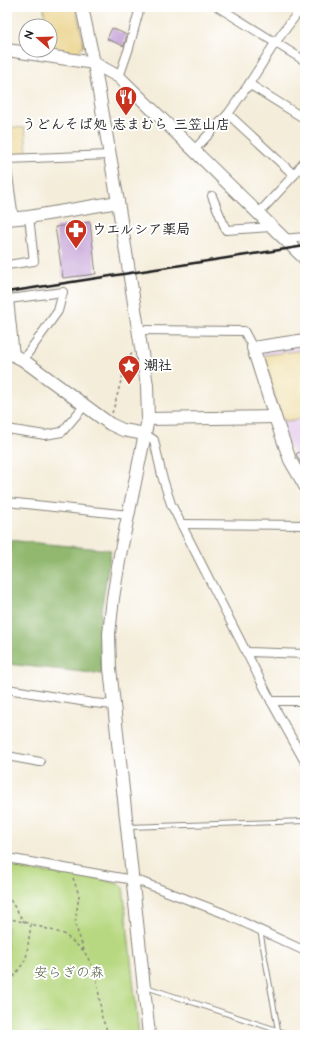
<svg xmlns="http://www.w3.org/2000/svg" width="312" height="1042" font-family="'Architects Daughter','Klee One',sans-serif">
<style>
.built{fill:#e9d2ee}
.green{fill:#b7d880;stroke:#6a7a4e}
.forest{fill:#91b86e;stroke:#566a45}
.sand{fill:#eeda9e;stroke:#857b5d}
.building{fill:#c39fd6}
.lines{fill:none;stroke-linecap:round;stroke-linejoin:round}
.lane-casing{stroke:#88847b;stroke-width:6}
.street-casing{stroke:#88847b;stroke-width:10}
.secondary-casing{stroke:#88847b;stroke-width:14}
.path{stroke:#88847b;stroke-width:1.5;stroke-dasharray:3 3;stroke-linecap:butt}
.lane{stroke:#fff;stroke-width:4}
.street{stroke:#fff;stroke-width:8}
.secondary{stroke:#fff;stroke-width:12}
.rail{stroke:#1c1c1c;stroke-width:2.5}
.labels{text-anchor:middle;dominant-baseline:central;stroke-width:4;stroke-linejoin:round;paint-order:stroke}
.poi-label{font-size:14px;font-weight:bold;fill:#1c1c1c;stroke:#fff;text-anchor:start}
.park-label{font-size:14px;fill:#525e3f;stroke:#fff}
</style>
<rect width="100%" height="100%" fill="#fff"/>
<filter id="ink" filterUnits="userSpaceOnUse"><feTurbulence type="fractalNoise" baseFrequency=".025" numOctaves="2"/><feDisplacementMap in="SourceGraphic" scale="8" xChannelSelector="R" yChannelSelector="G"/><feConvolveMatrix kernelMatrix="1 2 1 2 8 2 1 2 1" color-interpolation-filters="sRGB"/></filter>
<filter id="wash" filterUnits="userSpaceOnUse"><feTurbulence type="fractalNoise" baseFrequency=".012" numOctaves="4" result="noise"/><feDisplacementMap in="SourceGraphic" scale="16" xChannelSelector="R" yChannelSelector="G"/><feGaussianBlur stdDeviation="0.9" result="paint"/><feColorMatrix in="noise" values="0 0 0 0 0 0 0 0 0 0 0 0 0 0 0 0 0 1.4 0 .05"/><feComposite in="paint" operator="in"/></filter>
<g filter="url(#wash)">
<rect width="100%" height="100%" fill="#f4edda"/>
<polygon class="built" points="305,345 305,477 278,424 260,351"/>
<path class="green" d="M7,866C18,868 29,871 41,872C68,875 97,875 123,886L139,1035H7Z"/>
<polygon class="forest" points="7,540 111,550 101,612 100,640 102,674 7,664"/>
<g class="sand">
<polygon points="44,7 76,7 84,45 77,54 48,50 50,50 50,26 45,26"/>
<polygon points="7,127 25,128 27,155 7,156"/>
<polygon points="305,350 305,419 285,421 279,414 264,355"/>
</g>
<g id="blocks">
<g class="building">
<polygon points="112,28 127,35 124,46 107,39"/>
<polygon points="90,222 96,274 63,278 55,227"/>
<polygon points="305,449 305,471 296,454"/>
</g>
</g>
</g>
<g filter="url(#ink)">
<use href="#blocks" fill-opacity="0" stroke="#88847b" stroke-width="1"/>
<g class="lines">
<g class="lane-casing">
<g id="lane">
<polyline points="128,827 305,821"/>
<polyline points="260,930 278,1030"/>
<polyline points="146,987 292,1035"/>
</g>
</g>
<g class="street-casing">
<g id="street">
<polyline points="218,7 305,61"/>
<polyline points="119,77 129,48 140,7"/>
<polyline points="249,84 305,119"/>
<polyline points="228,114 294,175"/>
<polyline points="194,150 228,114 249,84 275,43 302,7"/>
<polyline points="7,159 110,155"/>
<polyline points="7,169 14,218"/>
<polyline points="212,196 226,230 271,227"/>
<polyline points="258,214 294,175 305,160"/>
<polyline points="283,239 305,237"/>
<polyline points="7,265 34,261 29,217"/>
<polyline points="139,330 244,331 253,348"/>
<polyline points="15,356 9,299 63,292 58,311 23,360"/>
<polyline points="7,429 45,435 62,432 85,405"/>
<polyline points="145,434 154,440 162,476 171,504 271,701 305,762"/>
<polyline points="7,502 129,515"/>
<polyline points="181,524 305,525"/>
<polyline points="246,652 305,654"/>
<polyline points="7,689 93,703 114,705"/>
<polyline points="271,701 305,701"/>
<polyline points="7,756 40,762"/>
<polyline points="7,858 139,881 223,913 305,951"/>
</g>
</g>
<g class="secondary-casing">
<g id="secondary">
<polyline points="82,7 94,63 118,202 147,385 148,419 120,555 113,598 109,634 110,668 114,705 149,1035"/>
<polyline points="7,50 94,63 119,77 305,259"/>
<polyline points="7,219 29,217 118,202"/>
<polyline points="305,340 253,348 275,417 290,460 305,486"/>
<polyline points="7,352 23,360 110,424 123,430 145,434"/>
<polyline points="148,419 275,417"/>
</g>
</g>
<g class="path">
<path d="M112,413C119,393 121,372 132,353"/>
<polyline points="73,878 79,895 75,924 84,950"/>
<polyline points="7,895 24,922"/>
<polyline points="7,918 31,924"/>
<polyline points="7,987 26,959 31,924 64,934 84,951 96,973 102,1018 109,1035"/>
<polyline points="7,1035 26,1033 29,1035"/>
</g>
<use href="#lane" class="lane"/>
<use href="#street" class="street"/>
<use href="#secondary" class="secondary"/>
<polyline class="rail" points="7,292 305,246"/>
</g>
</g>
<defs>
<g id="restaurant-pin" transform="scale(1.15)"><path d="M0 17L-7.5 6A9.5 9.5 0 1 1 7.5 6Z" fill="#c8321e" stroke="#fff"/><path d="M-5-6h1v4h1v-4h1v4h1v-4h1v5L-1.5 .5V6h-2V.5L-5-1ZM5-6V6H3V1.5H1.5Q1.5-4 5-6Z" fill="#fff"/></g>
<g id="pharmacy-pin" transform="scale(1.15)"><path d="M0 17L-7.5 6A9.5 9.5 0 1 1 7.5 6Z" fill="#c8321e" stroke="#fff"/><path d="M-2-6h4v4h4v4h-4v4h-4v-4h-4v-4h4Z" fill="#fff"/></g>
<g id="sight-pin" transform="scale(1.15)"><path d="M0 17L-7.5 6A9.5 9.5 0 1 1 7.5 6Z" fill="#c8321e" stroke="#fff"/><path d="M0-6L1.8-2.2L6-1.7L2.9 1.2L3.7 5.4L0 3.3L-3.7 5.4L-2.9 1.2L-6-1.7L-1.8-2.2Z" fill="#fff"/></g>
</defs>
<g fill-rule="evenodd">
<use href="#restaurant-pin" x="126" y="97"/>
<use href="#pharmacy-pin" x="76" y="230"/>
<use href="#sight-pin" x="129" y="366"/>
</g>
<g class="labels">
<g class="poi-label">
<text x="126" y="125" text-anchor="middle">うどんそば処 志まむら 三笠山店</text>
<text x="92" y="230">ウエルシア薬局</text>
<text x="144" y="366">潮社</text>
</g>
<g class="park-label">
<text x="69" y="973">安らぎの森</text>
</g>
</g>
<rect width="312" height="1042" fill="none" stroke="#fff" stroke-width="24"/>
<g transform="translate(38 38) rotate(290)"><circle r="19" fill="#ffffff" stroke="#a4a4a4"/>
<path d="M0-3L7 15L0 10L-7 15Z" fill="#c8321e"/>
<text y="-6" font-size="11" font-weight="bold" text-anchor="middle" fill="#1c1c1c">N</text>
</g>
</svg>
